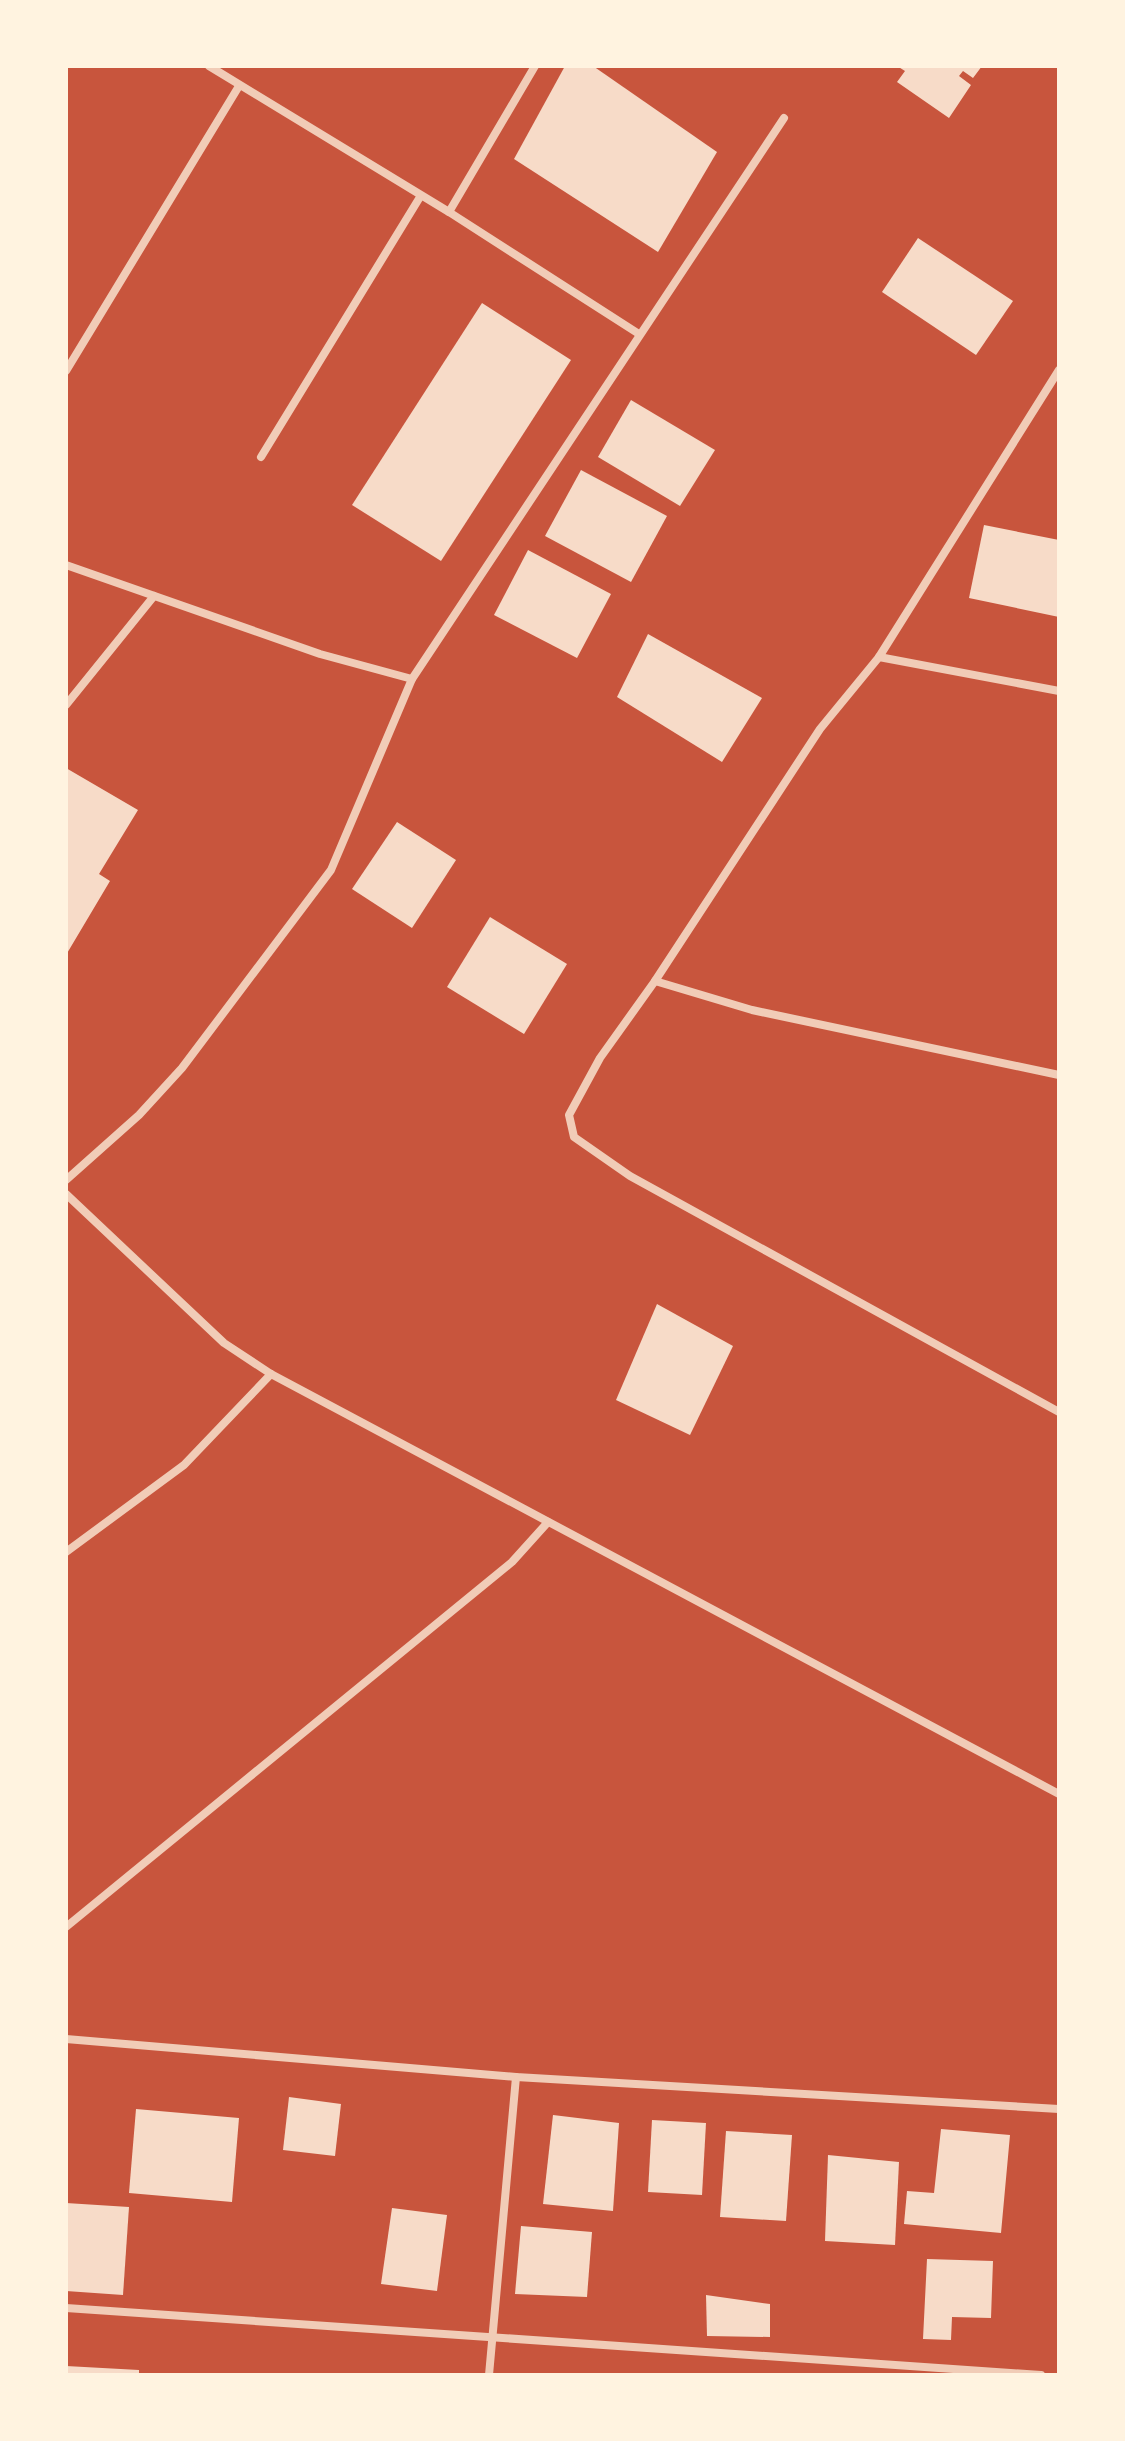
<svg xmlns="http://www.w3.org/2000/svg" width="1125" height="2441" font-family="Lora,serif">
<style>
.building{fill:#f7dbc8}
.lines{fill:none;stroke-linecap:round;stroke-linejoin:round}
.minor{stroke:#f1ccb7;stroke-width:8}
</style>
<rect width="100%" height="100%" fill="#c8553d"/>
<g class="building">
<polygon points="565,66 593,66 717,152 658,252 514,159"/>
<polygon points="897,66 982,66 973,78 963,71 959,76 971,85 949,118 897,82 905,71"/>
<polygon points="918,238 1013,301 976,355 882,292"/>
<polygon points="482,303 571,360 441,561 352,505"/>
<polygon points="631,400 715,450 680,506 598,457"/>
<polygon points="581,470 667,516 631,582 545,536"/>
<polygon points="984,525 1059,540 1059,617 969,598"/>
<polygon points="528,550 611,594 577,658 494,615"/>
<polygon points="648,634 762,698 722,762 617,697"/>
<polygon points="66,768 138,810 99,874 110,881 66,955"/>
<polygon points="397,822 456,860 412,928 352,889"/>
<polygon points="490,917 567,964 524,1034 447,987"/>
<polygon points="657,1304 733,1346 690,1435 616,1400"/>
<polygon points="289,2097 341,2104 335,2156 283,2150"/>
<polygon points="136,2109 239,2118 232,2202 129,2193"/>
<polygon points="553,2115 619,2123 613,2211 543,2204"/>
<polygon points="652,2120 706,2123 702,2195 648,2192"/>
<polygon points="941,2129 1010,2135 1001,2233 904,2224 907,2191 934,2193"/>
<polygon points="726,2131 792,2135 786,2221 720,2217"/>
<polygon points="828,2155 899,2162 895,2245 825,2241"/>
<polygon points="66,2203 129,2207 123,2295 66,2291"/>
<polygon points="392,2208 447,2215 437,2291 381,2284"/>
<polygon points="521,2226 592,2232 587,2297 515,2294"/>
<polygon points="927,2259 993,2261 991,2318 952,2317 951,2340 923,2339"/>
<polygon points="706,2295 770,2304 770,2337 707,2336"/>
<polygon points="66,2366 139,2370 139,2375 66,2375"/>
</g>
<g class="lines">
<g class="minor">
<polyline points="209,66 449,212 639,334"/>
<polyline points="449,212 535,66"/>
<polyline points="1059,370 879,657 820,729 655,981 600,1058 569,1115 574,1137 630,1176 1059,1412"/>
<polyline points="66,371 239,86"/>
<polyline points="261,457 420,197"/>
<polyline points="66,565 320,654 412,679"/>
<polyline points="879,657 1059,691"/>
<polyline points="66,705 154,596"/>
<polyline points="655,981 752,1010 1059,1075"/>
<polyline points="66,1180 139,1115 182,1068 331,870 412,679 784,118"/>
<polyline points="66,1194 224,1343 271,1374 1059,1794"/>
<polyline points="66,1552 184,1465 271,1374"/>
<polyline points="66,1927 512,1562 548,1522"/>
<polyline points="66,2039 516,2077 1059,2109"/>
<polyline points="66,2308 1041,2375"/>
<polyline points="489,2375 516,2077"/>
</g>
</g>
<rect width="1125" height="2441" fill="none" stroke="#fff3e0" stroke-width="136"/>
</svg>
